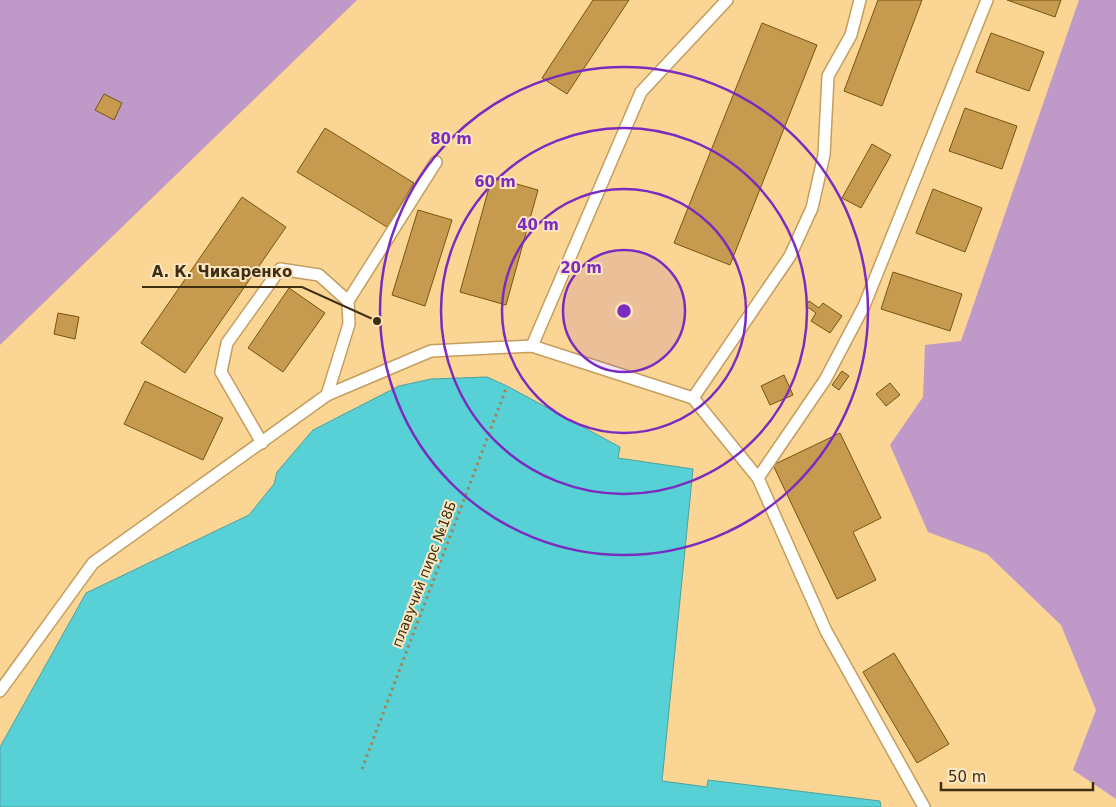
<svg xmlns="http://www.w3.org/2000/svg" width="1116" height="807" font-family="'DejaVu Sans',sans-serif">
<style>
.green{fill:#bf99c8}
.water{fill:#57d0d6;stroke:#50a09c}
.building{fill:#c69b4f;stroke:#77550f}
.lines{fill:none;stroke-linecap:round;stroke-linejoin:round}
.lane-casing{stroke:#c39e5f;stroke-width:14}
.path{stroke:#9f8455;stroke-width:3;stroke-dasharray:2.5 4;stroke-linecap:butt}
.lane{stroke:#fff;stroke-width:11}
.ring{fill:none;stroke:#7b2cbf;stroke-width:2.5}
.labels{text-anchor:middle;dominant-baseline:central;stroke-width:4;stroke-linejoin:round;paint-order:stroke}
.street-label{font-size:14px;fill:#3e2f14;stroke:#fce5bf}
.centre{fill:#7b2cbf;stroke:#fce5bf;stroke-width:2.5}
.ring-label{font-size:15px;text-anchor:middle;font-weight:bold;fill:#7b2cbf;stroke:#fce5bf;stroke-width:4;stroke-linejoin:round;paint-order:stroke}
.leader{fill:none;stroke:#3e2f14;stroke-width:2}
.callout-dot{fill:#3e2f14;stroke:#fce5bf;stroke-width:2}
.callout-label{font-size:15px;text-anchor:middle;font-weight:bold;fill:#3e2f14;stroke:#fce5bf;stroke-width:4;stroke-linejoin:round;paint-order:stroke}
</style>
<rect width="100%" height="100%" fill="#fbd594"/>
<g class="green">
<polygon points="0,0 357,0 0,345"/>
<polygon points="1079,0 1116,0 1116,799 1073,770 1096,710 1061,625 987,554 928,532 890,445 923,397 925,345 961,341"/>
</g>
<polygon class="water" points="487,377 507,386 620,447 618,458 693,469 662,781 707,787 708,780 880,801 881,807 0,807 0,747 86,593 249,515 274,484 277,472 313,430 399,386 431,379"/>
<g class="building">
<polygon points="593,0 629,0 567,94 542,78"/>
<polygon points="878,0 922,0 882,106 844,91"/>
<polygon points="1007,0 1061,0 1055,17"/>
<polygon points="762,23 817,45 730,265 674,243"/>
<polygon points="991,33 1044,52 1029,91 976,72"/>
<polygon points="104,94 122,103 114,120 95,110"/>
<polygon points="965,108 1017,126 1002,169 949,151"/>
<polygon points="325,128 414,183 387,227 297,172"/>
<polygon points="872,144 891,155 861,208 842,198"/>
<polygon points="492,177 538,190 506,305 460,292"/>
<polygon points="933,189 982,208 965,252 916,233"/>
<polygon points="242,197 286,227 185,373 141,343"/>
<polygon points="418,210 452,220 425,306 392,295"/>
<polygon points="893,272 962,294 950,331 881,309"/>
<polygon points="289,288 325,313 283,372 248,348"/>
<polygon points="809,301 819,308 823,303 842,316 830,333 811,321 816,313 806,306"/>
<polygon points="58,313 79,317 75,339 54,334"/>
<polygon points="842,371 849,376 839,390 832,385"/>
<polygon points="784,375 793,395 770,405 761,386"/>
<polygon points="145,381 223,418 203,460 124,424"/>
<polygon points="890,383 900,395 886,406 876,394"/>
<polygon points="840,433 881,518 853,532 876,580 837,599 773,465"/>
<polygon points="894,653 949,744 917,763 863,672"/>
</g>
<g class="lines">
<g class="lane-casing">
<g id="lane">
<polyline points="348,301 436,162"/>
<polyline points="532,346 641,92 727,0"/>
<polyline points="693,398 790,256 812,208 824,155 828,76 851,35 860,0"/>
<polyline points="262,443 221,372 227,343 280,269 319,275 348,301 349,324 327,395"/>
<polyline points="758,478 825,380 864,306 987,0"/>
<polyline points="0,691 93,563 327,395 431,351 532,346 693,398 758,478 826,631 924,807"/>
</g>
</g>
<polyline class="path" points="362,769 507,386"/>
<use href="#lane" class="lane"/>
</g>
<circle cx="624" cy="311" r="61" fill="#7b2cbf" fill-opacity=".12"/>
<g class="ring">
<circle cx="624" cy="311" r="61"/>
<circle cx="624" cy="311" r="122"/>
<circle cx="624" cy="311" r="183"/>
<circle cx="624" cy="311" r="244"/>
</g>
<g class="labels">
<g class="street-label">
<text transform="translate(424 574) rotate(-69)">плавучий пирс №18Б</text>
</g>
</g>
<circle cx="624" cy="311" r="8" class="centre"/>
<g class="ring-label">
<text x="451" y="144">80 m</text>
<text x="495" y="187">60 m</text>
<text x="538" y="230">40 m</text>
<text x="581" y="273">20 m</text>
</g>
<path class="leader" d="M377 321L302 287H142"/>
<circle class="callout-dot" cx="377" cy="321" r="5"/>
<g class="callout-label">
<text x="222" y="277">А. К. Чикаренко</text>
</g>
<path d="M941 782v8h152v-8" fill="none" stroke="#3e2f14" stroke-width="2.5"/>
<text x="948" y="782" font-size="15" fill="#3e2f14" stroke="#fce5bf" stroke-width="4" paint-order="stroke">50 m</text>
</svg>
